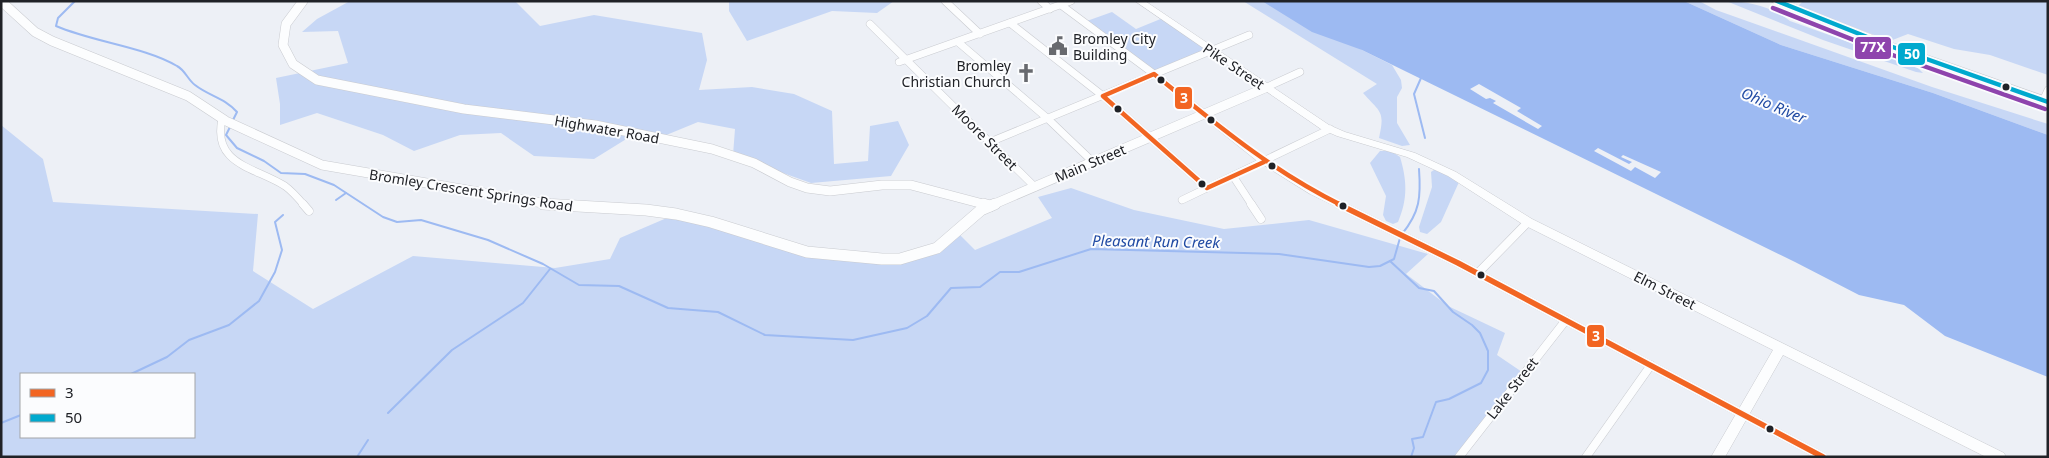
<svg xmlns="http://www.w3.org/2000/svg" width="2049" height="458" font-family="'Noto Sans',sans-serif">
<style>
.green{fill:#c7d7f5;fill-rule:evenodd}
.water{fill:#9dbaf2}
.pier{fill:#edf0f6}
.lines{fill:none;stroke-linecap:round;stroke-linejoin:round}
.stream{stroke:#9dbaf2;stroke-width:2}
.minor-far1-casing{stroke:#c9cbd0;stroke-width:8}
.minor-casing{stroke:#c9cbd0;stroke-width:9}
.tertiary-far1-casing{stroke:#c9cbd0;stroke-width:10}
.tertiary-casing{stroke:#c9cbd0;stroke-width:12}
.secondary-casing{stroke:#c9cbd0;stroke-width:1}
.primary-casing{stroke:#c9cbd0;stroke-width:2}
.minor-far1{stroke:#fcfdfe;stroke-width:7}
.minor{stroke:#fcfdfe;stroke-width:8}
.tertiary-far1{stroke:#fcfdfe;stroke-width:9}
.tertiary{stroke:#fcfdfe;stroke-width:11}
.secondary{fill:#fcfdfe;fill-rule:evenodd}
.primary{fill:#fcfdfe;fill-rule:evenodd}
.bus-1-far1-casing{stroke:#fbfcfe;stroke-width:8}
.bus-1-casing{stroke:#fbfcfe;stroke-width:9}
.bus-2-casing{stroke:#fbfcfe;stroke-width:8}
.bus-3-casing{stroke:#fbfcfe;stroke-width:8}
.bus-1-far1{stroke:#f26522;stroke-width:4.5}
.bus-1{stroke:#f26522;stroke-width:5.5}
.bus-2{stroke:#00a9ce;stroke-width:4.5}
.bus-3{stroke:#8e44ad;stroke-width:4.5}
.bus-dot{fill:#202227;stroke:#fbfcfe;stroke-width:2}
.labels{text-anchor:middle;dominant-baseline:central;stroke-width:4;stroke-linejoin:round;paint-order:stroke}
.poi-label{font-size:14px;fill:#202227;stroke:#fbfcfe;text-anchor:start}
.street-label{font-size:14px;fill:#202227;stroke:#fbfcfe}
.water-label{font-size:15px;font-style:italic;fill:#204aa3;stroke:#fbfcfe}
.line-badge{stroke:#fbfcfe;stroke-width:2}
.badge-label{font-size:14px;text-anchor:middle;font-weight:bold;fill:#fff}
</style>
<rect width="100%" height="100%" fill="#edf0f6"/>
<g class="green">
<polygon points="350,1 515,1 540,26 594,15 702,33 707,60 699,90 752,87 794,94 832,111 834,164 868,161 870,126 898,121 909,145 891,176 811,183 733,155 735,129 698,122 659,138 636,133 594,159 534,156 501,133 460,135 414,151 383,135 317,113 280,125 280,104 276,78 348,63 338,31 302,32 317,19"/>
<polygon points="729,1 894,1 877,13 832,11 747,41 729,11"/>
<path d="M1243,1H1279L1362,50L1392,65L1401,80L1402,88L1397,97V123L1410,145L1402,146L1379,138C1385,111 1381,113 1363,93L1377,84Z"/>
<polygon points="1684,1 1699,1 1716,10 1932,87 2048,124 2048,135 1933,93 1781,45"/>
<path d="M1726,1C1748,1 1772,7 1790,21L1916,66L1923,73L1916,72L1823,40Z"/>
<polygon points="1803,1 2048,1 2048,75 1990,55 1954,49 1908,34 1890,41 1798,6"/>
<polygon points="1112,12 1136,29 1163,18 1211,51 1154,74 1084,22"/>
<path d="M1,125L43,159L53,202L258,214L253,271L313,309L413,256L555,268L610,259L620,238L676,214L807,252L911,257L956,231L975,250L1052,218L1038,197L1071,188L1134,210L1224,229L1309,220L1428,254L1406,274L1448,306L1505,333L1497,355L1525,374L1459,457H1ZM21,374H194V437H21Z"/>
<path d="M1380,151H1391L1400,157C1407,180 1408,199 1398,222L1393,224L1386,221L1383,215L1386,196L1370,163Z"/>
<polygon points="1434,170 1440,170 1459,182 1441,222 1427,234 1420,232 1419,227 1432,187 1431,172"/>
</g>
<polygon class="water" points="1262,1 1684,1 1781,45 1933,93 2048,135 2048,377 1945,336 1904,305 1859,295 1795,262 1362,50 1312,32"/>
<g class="pier">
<polygon points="1479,84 1521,108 1517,111 1542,126 1538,129 1493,103 1496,101 1490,98 1486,99 1470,89"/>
<polygon points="1598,148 1629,164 1632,162 1621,157 1623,155 1661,172 1655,178 1635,167 1631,171 1594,151"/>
</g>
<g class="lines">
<g class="stream">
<path d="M75,1L58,18L56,26C93,42 145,47 177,66C185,70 188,80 195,85C209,96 225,98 237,112L233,120"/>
<polyline points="1421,78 1414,94 1425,138"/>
<polyline points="230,127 226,135 237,148 264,161 281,173 305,174 334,185 383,217 397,222 421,220 488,240 543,264 579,285 619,286 668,308 718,312 765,335 853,340 907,328 927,316 951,288 980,287 1000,272 1019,272 1091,249 1279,254 1369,267 1380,266 1394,259 1400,238"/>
<polyline points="336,200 346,193"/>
<path d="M1402,234C1420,212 1421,197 1419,169"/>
<polyline points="1390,261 1419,288 1434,291 1453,312 1472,325 1480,333 1488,351 1488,370 1481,383 1449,399 1436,402 1423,437 1412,439 1414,448 1411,457"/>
<polyline points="131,374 167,357 189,340 229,325 259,301 275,272 282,250 275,222 283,215"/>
<polyline points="388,413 452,350 523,303 550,269"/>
<polyline points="1,423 21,415"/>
<polyline points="357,457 368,440"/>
</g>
<g class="minor-far1-casing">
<g id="minor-far1">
<polyline points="945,1 980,34"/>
<polyline points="1041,1 1050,9"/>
<polyline points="1061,5 1154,74 1259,158 1312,191 1341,205"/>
<polyline points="1010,23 1103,96 1207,188"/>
<polyline points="870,24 1035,187"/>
<polyline points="958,42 1047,118 1093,162"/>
<polyline points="899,62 1071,1"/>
<polyline points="1265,88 1300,72"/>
<polyline points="2043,101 2048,90"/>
<path d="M222,119C212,165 255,167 285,186C292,191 298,198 304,205"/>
<polyline points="990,142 1249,35"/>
<polyline points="1233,176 1252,205"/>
<polyline points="1182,200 1330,129"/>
</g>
</g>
<g class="minor-casing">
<g id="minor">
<polyline points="303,204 309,211"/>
<polyline points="1251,204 1261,219"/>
<polyline points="1338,204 1458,263 1823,457"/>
<polyline points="1478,273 1528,222"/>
<polyline points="1459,457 1566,320"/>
<polyline points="1586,457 1651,365"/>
</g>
</g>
<g class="tertiary-far1-casing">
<g id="tertiary-far1">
<polyline points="1,1 35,32 52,41 188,96 226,121 322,165 554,205"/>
<polyline points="303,1 286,24 283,45 293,64 317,80 464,109 595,125 712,149 754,163 790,182 807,188 830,191 882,185 911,185 987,205"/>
<polyline points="992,205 1265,88"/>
</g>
</g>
<g class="tertiary-casing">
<g id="tertiary">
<polyline points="543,204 646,210 676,214 711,222 807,252 882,259 900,259 937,248 981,210 995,204"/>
<polyline points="983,204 990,206"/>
</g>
</g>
<g class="secondary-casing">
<polygon id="secondary" points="1135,1 1145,1 1329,125 1345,132 1415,153 1456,172 1532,219 2004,453 2006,457 1986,457 1783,355 1725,457 1711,457 1773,350 1524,225 1448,176 1407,157 1337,136 1321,129"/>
</g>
<g class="primary-casing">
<polygon id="primary" points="1771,1 1785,1 1891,43 2048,98 2048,105 1883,47"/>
</g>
<use href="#minor-far1" class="minor-far1"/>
<use href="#minor" class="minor"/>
<use href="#tertiary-far1" class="tertiary-far1"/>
<use href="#tertiary" class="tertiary"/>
<use href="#secondary" class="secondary"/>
<use href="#primary" class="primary"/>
<g class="bus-1-far1-casing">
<path id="bus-1-far1" d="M1264,162L1207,188L1103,96L1154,74C1215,123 1270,170 1341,205"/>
</g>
<g class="bus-1-casing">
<polyline id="bus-1" points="1338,204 1458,263 1823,457"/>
</g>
<g class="bus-2-casing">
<polyline id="bus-2" points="1777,1 1887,45 2048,102"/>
</g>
<g class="bus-3-casing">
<polyline id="bus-3" points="1773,8 1884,52 2045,109"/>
</g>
<use href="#bus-1-far1" class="bus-1-far1"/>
<use href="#bus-1" class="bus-1"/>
<use href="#bus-2" class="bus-2"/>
<use href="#bus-3" class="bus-3"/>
</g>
<defs>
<g id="civic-bare" transform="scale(1.5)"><path d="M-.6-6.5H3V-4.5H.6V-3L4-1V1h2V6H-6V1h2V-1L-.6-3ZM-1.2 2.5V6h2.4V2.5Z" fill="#686a6f" stroke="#fbfcfe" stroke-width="2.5" paint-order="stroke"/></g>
<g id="church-bare" transform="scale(1.5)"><path d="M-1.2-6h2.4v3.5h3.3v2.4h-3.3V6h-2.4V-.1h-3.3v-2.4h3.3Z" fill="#686a6f" stroke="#fbfcfe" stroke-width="2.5" paint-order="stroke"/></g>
</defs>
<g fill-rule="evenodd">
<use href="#civic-bare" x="1058" y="46"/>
<use href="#church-bare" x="1026" y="73"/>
</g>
<g class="bus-dot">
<circle cx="1161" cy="80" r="4.5"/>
<circle cx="2006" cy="87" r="4.5"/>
<circle cx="1118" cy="109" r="4.5"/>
<circle cx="1211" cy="120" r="4.5"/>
<circle cx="1272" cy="166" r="4.5"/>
<circle cx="1202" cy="184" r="4.5"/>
<circle cx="1343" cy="206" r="4.5"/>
<circle cx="1481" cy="275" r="4.5"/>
<circle cx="1770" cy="429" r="4.5"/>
</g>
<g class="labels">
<g class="poi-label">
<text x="1073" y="38">Bromley City<tspan x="1073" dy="16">Building</tspan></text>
<text x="1011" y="65" text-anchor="end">Bromley<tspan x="1011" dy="16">Christian Church</tspan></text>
</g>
<g class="street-label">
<text transform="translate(1234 66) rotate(34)">Pike Street</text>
<text transform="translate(607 129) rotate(10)">Highwater Road</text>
<text transform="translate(985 137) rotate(45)">Moore Street</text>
<text transform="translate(1090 163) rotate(-23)">Main Street</text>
<text transform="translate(471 190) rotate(9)">Bromley Crescent Springs Road</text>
<text transform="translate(1665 290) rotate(27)">Elm Street</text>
<text transform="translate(1512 388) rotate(-52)">Lake Street</text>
</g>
<g class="water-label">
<text transform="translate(1774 105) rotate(23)">Ohio River</text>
<text transform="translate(1156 241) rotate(1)">Pleasant Run Creek</text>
</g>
</g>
<g class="line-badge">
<rect x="1854" y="36" width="38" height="24" rx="5" fill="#8e44ad"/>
<rect x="1897" y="42" width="29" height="24" rx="5" fill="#00a9ce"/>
<rect x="1174" y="86" width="19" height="24" rx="5" fill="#f26522"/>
<rect x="1586" y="324" width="19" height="24" rx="5" fill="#f26522"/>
</g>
<g class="badge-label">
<text x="1873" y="52">77X</text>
<text x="1912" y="59">50</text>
<text x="1184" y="103">3</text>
<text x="1596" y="341">3</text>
</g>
<rect width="2049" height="458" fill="none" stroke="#202227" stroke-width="5"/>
<rect x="20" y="373" width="175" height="65" fill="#fbfcfe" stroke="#a3a5a8"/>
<rect x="30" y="389" width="25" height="8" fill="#f26522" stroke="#a3a5a8"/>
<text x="65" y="398" font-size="15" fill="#202227">3</text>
<rect x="30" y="414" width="25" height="8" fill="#00a9ce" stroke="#a3a5a8"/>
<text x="65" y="423" font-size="15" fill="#202227">50</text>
</svg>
